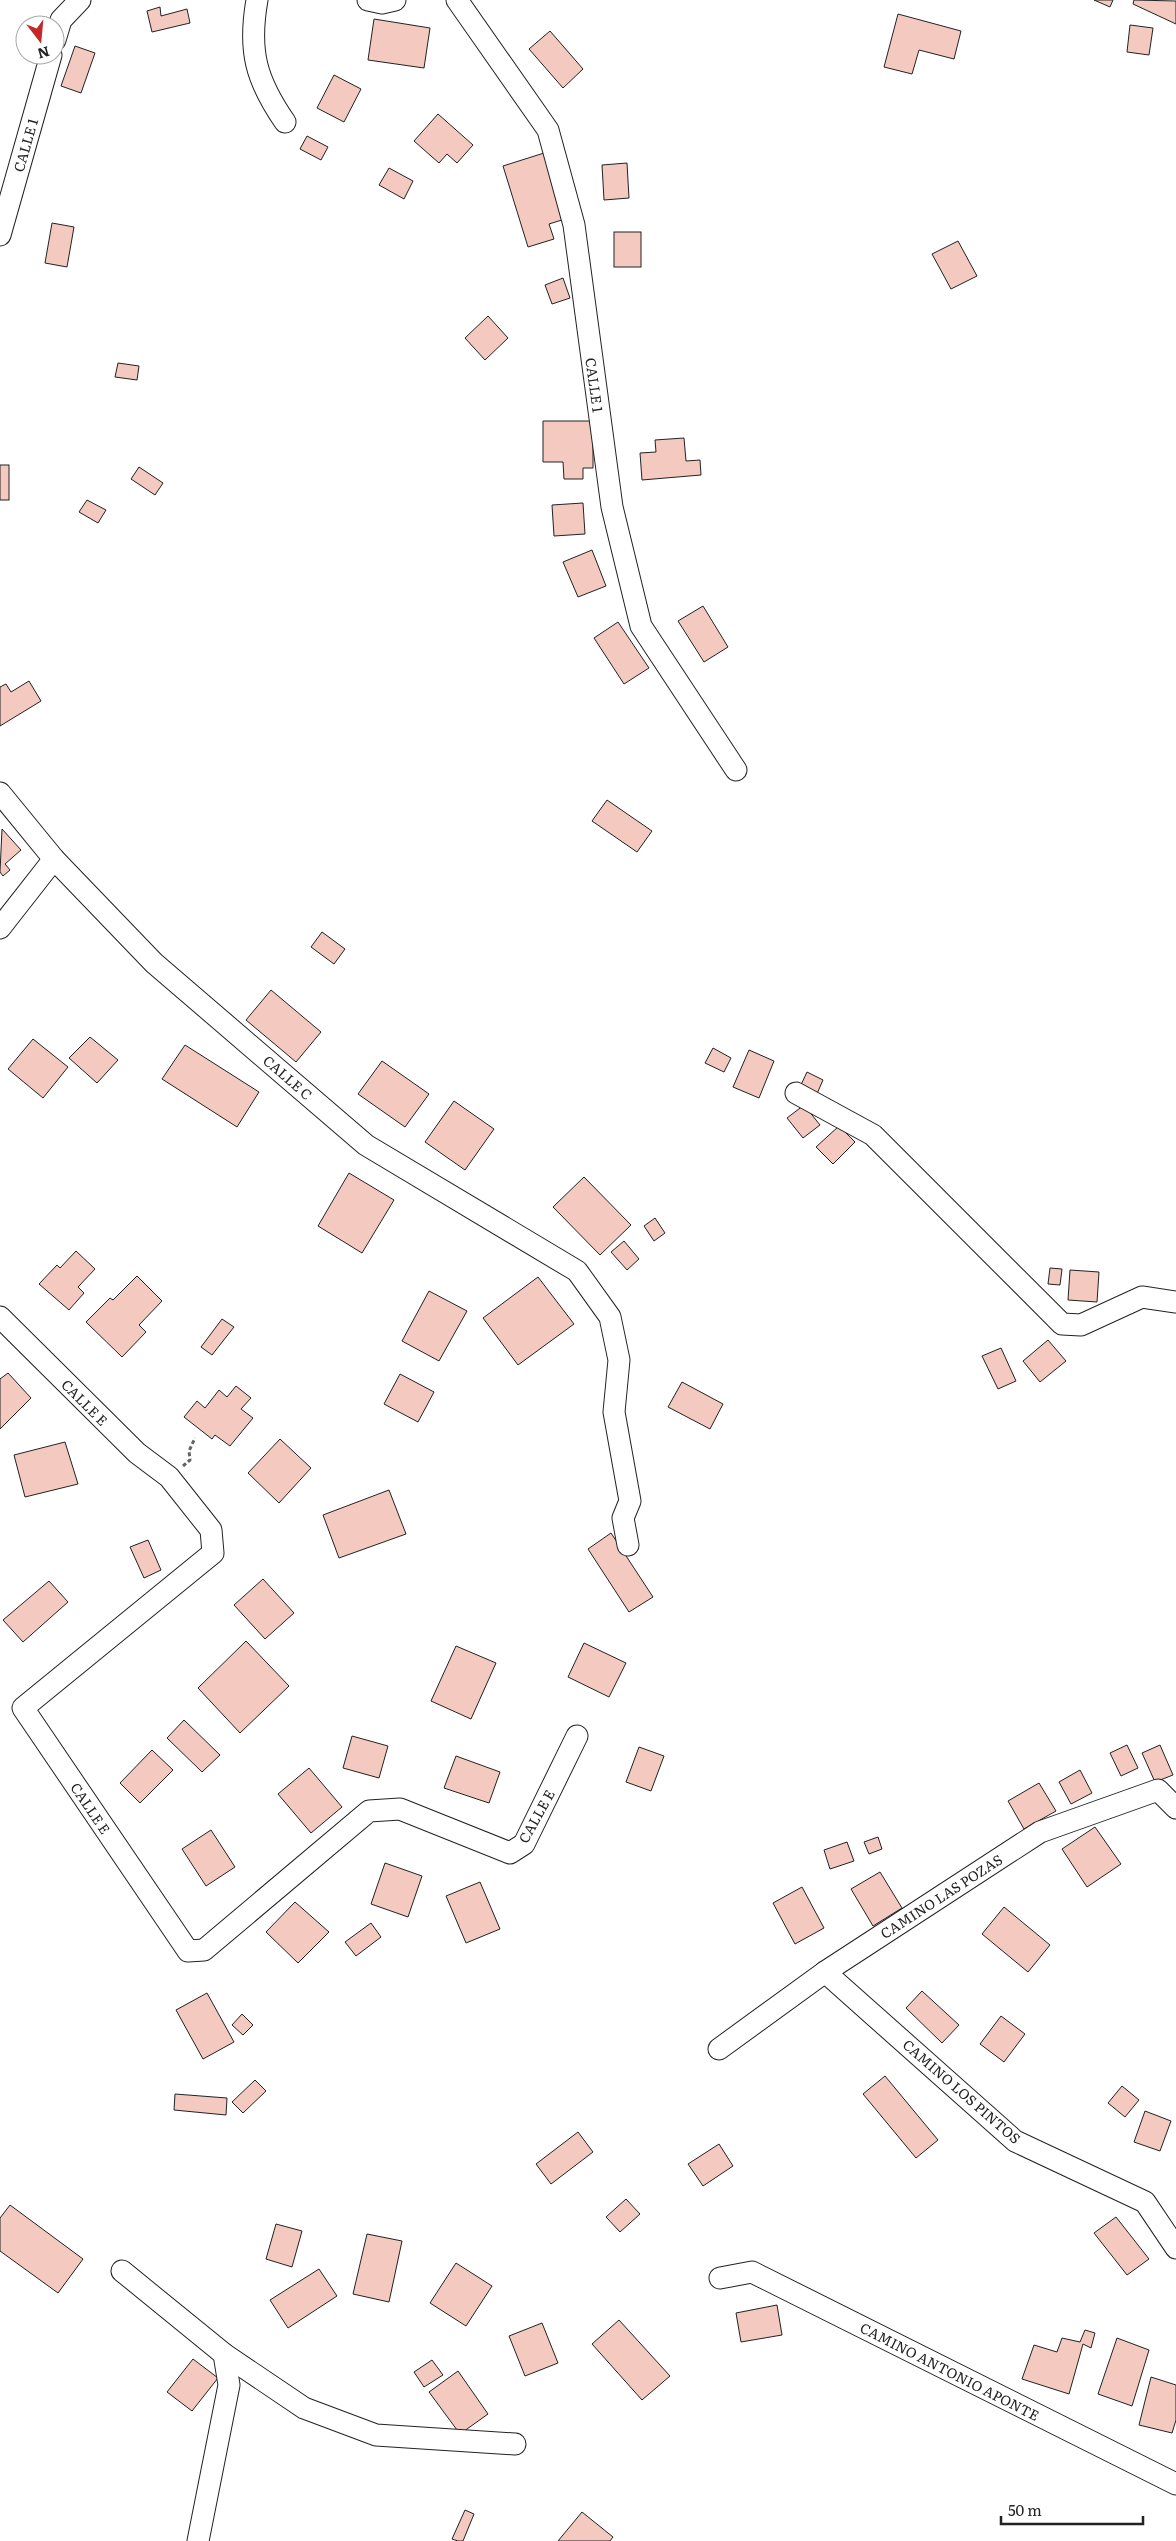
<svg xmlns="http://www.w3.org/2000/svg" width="1176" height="2541" font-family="Literata,serif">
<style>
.building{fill:#f3c9c0;stroke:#222}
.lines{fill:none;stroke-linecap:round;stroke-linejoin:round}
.minor-casing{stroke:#222;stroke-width:23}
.path{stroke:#646464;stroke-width:3;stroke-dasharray:4 2.5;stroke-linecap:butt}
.minor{stroke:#fff;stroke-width:21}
.labels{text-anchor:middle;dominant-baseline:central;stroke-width:4;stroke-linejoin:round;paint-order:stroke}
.street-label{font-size:14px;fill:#222;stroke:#fff}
</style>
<rect width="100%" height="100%" fill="#fff"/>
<g class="building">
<polygon points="1094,0 1113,0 1110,7"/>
<polygon points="1134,0 1176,1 1176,24 1133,4"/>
<polygon points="160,7 161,16 187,9 190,23 152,32 147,11"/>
<polygon points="898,14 961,31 954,59 919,50 912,74 884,67"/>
<polygon points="374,19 430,28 424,68 368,60"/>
<polygon points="1130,25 1153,28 1149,55 1127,52"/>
<polygon points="550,31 583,69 563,88 529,49"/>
<polygon points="75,46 95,53 81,93 61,86"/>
<polygon points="334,75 361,89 344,122 317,108"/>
<polygon points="438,114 473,145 457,163 447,154 439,163 414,141"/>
<polygon points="307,136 328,147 321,160 300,149"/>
<polygon points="544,153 565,219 549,224 554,239 528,247 503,166"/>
<polygon points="627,163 629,198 604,200 602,165"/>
<polygon points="389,168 413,181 404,199 379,185"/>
<polygon points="52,223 74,227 67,267 45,263"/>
<rect x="614" y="232" width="27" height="35"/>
<polygon points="958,241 977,276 951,289 932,254"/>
<polygon points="563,278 570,298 552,304 545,285"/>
<polygon points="488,316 508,338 485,360 465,338"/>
<polygon points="118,363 139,366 137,380 115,377"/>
<polygon points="543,421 593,421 593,468 583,468 583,479 564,479 563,462 543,462"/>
<polygon points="684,438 686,461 700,460 701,475 642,480 640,453 656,452 655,440"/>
<rect x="0" y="465" width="9" height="35"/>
<polygon points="139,467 163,483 155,495 131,479"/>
<polygon points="87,500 106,510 98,523 79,512"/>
<polygon points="583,503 585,534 554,536 552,505"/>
<polygon points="592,550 606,586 578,597 563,562"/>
<polygon points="703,606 728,647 704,662 678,621"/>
<polygon points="618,622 649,668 624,684 594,638"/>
<polygon points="29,681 41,701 0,726 0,687 6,684 11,692"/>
<polygon points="607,800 652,831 637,852 592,821"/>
<polygon points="2,829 21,850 5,864 10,870 3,876 0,872"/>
<polygon points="322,932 345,949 334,964 311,947"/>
<polygon points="271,990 321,1032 296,1062 246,1020"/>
<polygon points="90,1037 118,1060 97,1083 69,1058"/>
<polygon points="33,1039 68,1067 43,1098 8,1069"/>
<polygon points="185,1045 259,1092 237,1127 162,1079"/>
<polygon points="713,1048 731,1058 724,1072 705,1063"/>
<polygon points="749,1050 774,1061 759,1098 733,1087"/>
<polygon points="382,1061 429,1094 405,1127 358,1094"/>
<polygon points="807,1072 823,1080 816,1096 799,1089"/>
<polygon points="454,1101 494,1129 465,1170 425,1142"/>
<polygon points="804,1105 820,1125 803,1138 787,1118"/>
<polygon points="839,1126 855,1142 833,1164 816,1147"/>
<polygon points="349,1173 394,1200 362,1253 318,1226"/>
<polygon points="584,1177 631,1225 600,1255 553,1207"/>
<polygon points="655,1218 665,1233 654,1241 644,1226"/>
<polygon points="624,1241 639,1259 627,1270 611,1252"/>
<polygon points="76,1251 95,1269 78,1287 84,1293 69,1310 39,1284 57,1265 60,1268"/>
<polygon points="1050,1268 1062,1269 1060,1285 1048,1284"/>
<polygon points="1070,1270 1099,1272 1097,1302 1068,1300"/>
<polygon points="137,1276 162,1301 139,1325 146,1332 122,1357 86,1322 110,1298 113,1300"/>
<polygon points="538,1277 574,1324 518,1365 483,1318"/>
<polygon points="429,1291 467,1311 439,1361 402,1341"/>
<polygon points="222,1319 234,1327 212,1355 201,1347"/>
<polygon points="1048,1340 1066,1361 1040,1382 1023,1361"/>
<polygon points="1001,1348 1016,1381 998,1389 982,1356"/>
<polygon points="8,1373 31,1398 0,1429 0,1379"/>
<polygon points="400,1374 434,1392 418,1422 384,1404"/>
<polygon points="682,1382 723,1404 710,1429 668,1407"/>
<polygon points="236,1386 251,1398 241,1409 253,1418 230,1446 215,1435 212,1439 184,1417 197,1401 205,1408 219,1390 227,1397"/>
<polygon points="280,1439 311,1468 279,1503 248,1473"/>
<polygon points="65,1442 78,1484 25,1497 14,1455"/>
<polygon points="389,1490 406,1534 339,1558 323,1515"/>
<polygon points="611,1533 653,1597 629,1612 588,1549"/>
<polygon points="148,1540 161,1570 144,1578 130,1547"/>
<polygon points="263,1579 294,1613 265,1639 234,1605"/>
<polygon points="49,1581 68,1602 23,1642 3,1620"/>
<polygon points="246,1641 289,1686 240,1733 198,1688"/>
<polygon points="584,1643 626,1663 609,1697 568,1677"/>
<polygon points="456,1646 496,1663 471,1719 431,1701"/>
<polygon points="184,1720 220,1755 202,1772 167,1738"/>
<polygon points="352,1736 388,1746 379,1778 343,1768"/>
<polygon points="1127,1745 1138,1768 1121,1776 1110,1753"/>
<polygon points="1160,1745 1173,1775 1155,1782 1142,1753"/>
<polygon points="639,1747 664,1756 651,1791 626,1782"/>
<polygon points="152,1750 173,1770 140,1803 120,1783"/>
<polygon points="456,1756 500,1772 489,1803 444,1788"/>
<polygon points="309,1768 342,1807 311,1833 278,1794"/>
<polygon points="1080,1770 1092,1793 1071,1804 1059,1782"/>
<polygon points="1039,1783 1056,1811 1024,1829 1008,1801"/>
<polygon points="1095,1827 1121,1864 1087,1887 1062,1849"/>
<polygon points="211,1830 235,1867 206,1886 182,1849"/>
<polygon points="878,1837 882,1849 869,1854 864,1842"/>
<polygon points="847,1842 854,1861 830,1869 824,1850"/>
<polygon points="385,1863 422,1876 408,1917 371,1904"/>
<polygon points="880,1872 902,1908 873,1926 851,1889"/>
<polygon points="480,1882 500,1929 466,1943 446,1896"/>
<polygon points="802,1887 824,1928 795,1944 773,1903"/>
<polygon points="295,1902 329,1932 298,1963 266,1932"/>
<polygon points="1004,1907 1050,1945 1028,1972 982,1934"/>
<polygon points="371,1923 381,1937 356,1956 345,1942"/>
<polygon points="922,1991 959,2025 942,2043 906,2008"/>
<polygon points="207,1993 234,2042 203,2059 176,2010"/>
<polygon points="242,2014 253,2025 243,2035 232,2025"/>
<polygon points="1001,2016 1025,2034 1004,2062 980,2044"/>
<polygon points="885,2076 938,2140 916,2158 863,2094"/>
<polygon points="255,2080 266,2091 243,2113 232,2102"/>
<polygon points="1122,2086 1139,2100 1125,2117 1108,2103"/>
<polygon points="175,2094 227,2098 226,2115 174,2110"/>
<polygon points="1145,2111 1171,2121 1160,2151 1134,2142"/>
<polygon points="578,2132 593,2152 551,2184 536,2164"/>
<polygon points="719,2144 733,2166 703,2186 688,2164"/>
<polygon points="626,2199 640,2214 620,2232 606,2217"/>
<polygon points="10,2205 83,2259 58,2293 0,2251 0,2218"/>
<polygon points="1116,2217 1149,2259 1127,2275 1094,2233"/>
<polygon points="276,2224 302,2231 292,2267 266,2259"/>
<polygon points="367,2234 402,2241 389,2302 353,2294"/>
<polygon points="456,2263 492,2286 466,2326 430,2303"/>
<polygon points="319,2269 337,2296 288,2328 270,2300"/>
<polygon points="777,2305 782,2335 741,2342 736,2313"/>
<polygon points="619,2320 670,2376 642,2400 592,2344"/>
<polygon points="542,2323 558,2363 525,2376 509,2336"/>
<polygon points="1085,2330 1095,2333 1091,2348 1083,2344 1069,2394 1022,2379 1034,2345 1057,2352 1062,2338 1080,2342"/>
<polygon points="1117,2338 1149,2350 1132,2406 1098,2394"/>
<polygon points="193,2359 218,2378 192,2411 167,2392"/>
<polygon points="432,2360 443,2375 424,2387 414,2372"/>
<polygon points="458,2371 488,2414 460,2434 429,2392"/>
<polygon points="1151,2377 1176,2385 1176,2420 1172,2433 1139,2425"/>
<polygon points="465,2510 474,2514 463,2541 458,2541 452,2539"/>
<polygon points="582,2512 613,2537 610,2541 558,2541"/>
</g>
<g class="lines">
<g class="minor-casing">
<g id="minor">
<path d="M257,0C248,51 256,80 285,122"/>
<polyline points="368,0 382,3 395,0"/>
<polyline points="457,0 548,130 574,225 612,507 641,626 736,770"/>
<polyline points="55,40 61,20 80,0"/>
<polyline points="0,235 51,55"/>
<polyline points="0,793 54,859 154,963 366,1145 577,1271 610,1317 619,1360 614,1412 630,1501 623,1518 628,1545"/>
<polyline points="0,928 54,859"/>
<polyline points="796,1093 873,1135 1062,1324 1081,1325 1142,1297 1176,1302"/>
<polyline points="0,1317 137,1453 169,1477 211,1530 213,1553 23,1708 188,1951 204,1950 369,1811 400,1809 510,1853 524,1844 577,1736"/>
<polyline points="825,1972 1015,2141 1145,2202 1176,2248"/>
<polyline points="719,2049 825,1972 1040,1832 1158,1790 1176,1808"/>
<polyline points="122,2271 224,2354 304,2408 376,2435 515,2444"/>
<polyline points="720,2278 752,2272 1176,2484"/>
<polyline points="198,2541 229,2385 224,2354"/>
</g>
</g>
<polyline class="path" points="183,1466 190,1460 189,1451 195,1438"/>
<use href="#minor" class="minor"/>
</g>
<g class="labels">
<g class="street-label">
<text transform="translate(25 145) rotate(-74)">CALLE 1</text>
<text transform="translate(595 385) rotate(82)">CALLE 1</text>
<text transform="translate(288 1077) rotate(41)">CALLE C</text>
<text transform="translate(85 1402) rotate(45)">CALLE E</text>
<text transform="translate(91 1808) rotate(56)">CALLE E</text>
<text transform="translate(536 1816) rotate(-61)">CALLE E</text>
<text transform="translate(941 1896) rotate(-33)">CAMINO LAS POZAS</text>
<text transform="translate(962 2091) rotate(41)">CAMINO LOS PINTOS</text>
<text transform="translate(950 2371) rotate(27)">CAMINO ANTONIO APONTE</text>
</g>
</g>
<g transform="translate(40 40) rotate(164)"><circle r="24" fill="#ffffff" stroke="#a7a7a7"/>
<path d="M0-4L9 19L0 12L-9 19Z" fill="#c62828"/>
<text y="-8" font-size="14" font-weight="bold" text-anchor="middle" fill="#222222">N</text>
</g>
<path d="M1001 2516v8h142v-8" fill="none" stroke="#222222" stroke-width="2.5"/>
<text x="1008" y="2516" font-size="15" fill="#222222" stroke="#ffffff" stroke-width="4" paint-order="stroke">50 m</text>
</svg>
